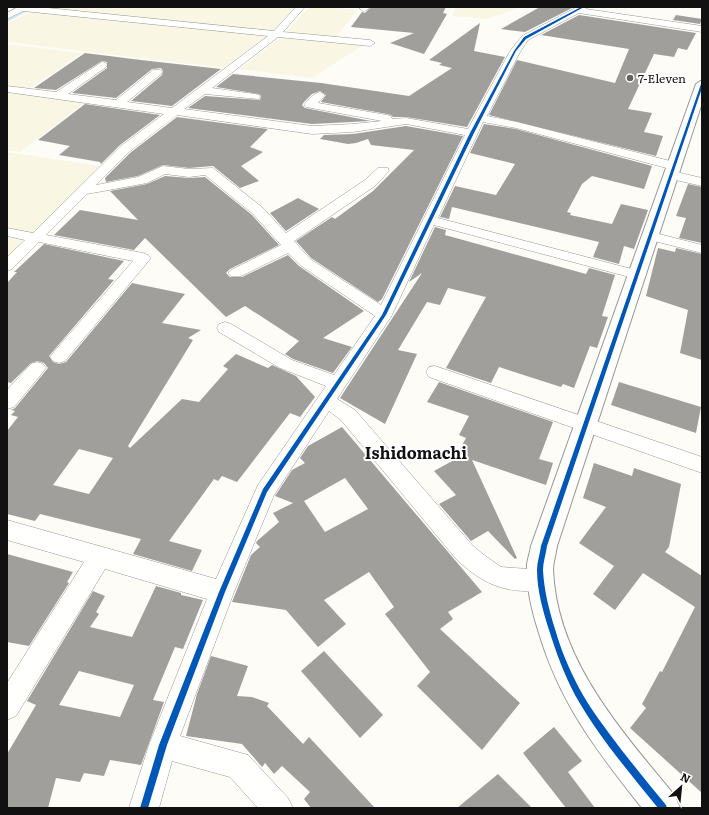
<svg xmlns="http://www.w3.org/2000/svg" width="709" height="815" font-family="Literata,serif">
<style>
.farmland{fill:#f9f7e4}
.lines{fill:none;stroke-linecap:round;stroke-linejoin:round}
.stream{fill:#cde8f7;fill-rule:evenodd}
.building{fill:#a19f9c;fill-rule:evenodd}
.minor-casing{stroke:#979795;stroke-width:1}
.tertiary-casing{stroke:#979795;stroke-width:2}
.minor{fill:#fffffe;fill-rule:evenodd}
.tertiary{fill:#fffffe;fill-rule:evenodd}
.cycleway-casing{stroke:#fff;stroke-width:3}
.cycleway{fill:#0057b8;fill-rule:evenodd}
.poi-dot{fill:#646362;stroke:#fff;stroke-width:1.5}
.labels{text-anchor:middle;dominant-baseline:central;stroke-width:4;stroke-linejoin:round;paint-order:stroke}
.far-poi-label{font-size:12px;fill:#111;stroke:#fff;text-anchor:start}
.quarter-label{font-size:16px;font-weight:bold;fill:#111;stroke:#fff}
</style>
<rect width="100%" height="100%" fill="#fdfcf7"/>
<g class="farmland">
<polygon points="38,7 295,7 272,32 36,8"/>
<polygon points="309,7 326,7 358,10 335,38 285,33"/>
<polygon points="456,7 520,7 488,19 452,16"/>
<polygon points="31,11 268,35 224,68 7,42 7,24"/>
<polygon points="282,36 365,44 312,78 240,69"/>
<polygon points="7,44 82,53 27,90 7,87"/>
<polygon points="7,92 84,103 20,152 7,150"/>
<polygon points="7,152 100,166 91,178 34,234 7,229"/>
<polygon points="7,237 26,240 7,258"/>
</g>
<g class="lines">
<polygon class="stream" points="31,7 35,7 7,22 7,20"/>
</g>
<g class="building">
<polygon points="371,7 446,7 443,13 447,14 424,54 390,43 414,33 351,27 362,12 365,13"/>
<polygon points="540,7 574,7 525,32 501,29"/>
<polygon points="579,15 696,33 687,50 678,48 674,57 654,54 628,109 652,113 644,132 663,136 656,156 489,115 517,60 615,83 629,49 541,35"/>
<polygon points="676,15 702,19 700,24 673,20"/>
<polygon points="480,23 474,51 505,57 467,127 406,117 393,117 391,115 387,114 321,102 326,95 320,91 312,94 304,102 302,105 305,108 371,121 312,124 188,108 205,96 260,100 261,96 259,94 216,87 233,74 321,83 409,96 452,68 439,65 442,63 429,60"/>
<polygon points="85,53 141,60 221,69 172,106 131,101 162,75 163,71 161,68 152,69 116,98 72,93 107,68 107,62 102,61 56,90 34,88"/>
<polygon points="85,104 160,115 120,145 101,164 100,162 59,155 70,146 38,140"/>
<polygon points="177,117 268,129 250,147 263,152 241,166 259,181 240,188 213,166 189,168 163,165 138,176 106,182 105,178 130,153"/>
<polygon points="484,124 516,129 652,166 644,189 592,176 582,184 567,212 571,213 570,215 612,224 621,204 648,210 634,249 624,246 619,264 593,257 599,242 452,207 449,219 440,217 455,186 496,195 515,164 470,153"/>
<polygon points="406,126 463,136 382,299 378,302 311,258 296,241 332,217 335,219 373,191 414,150 371,145 368,139 356,143 348,144 320,139 324,135 353,134"/>
<polygon points="165,176 189,178 205,177 252,215 279,245 230,269 226,273 230,277 242,277 288,255 299,266 364,311 323,338 352,347 333,373 293,359 285,354 299,341 245,306 226,317 145,238 134,250 54,235 80,210 138,220 110,191 147,184"/>
<polygon points="688,184 702,187 702,243 679,238 686,218 676,216"/>
<polygon points="298,198 319,209 286,231 270,213"/>
<polygon points="435,227 446,230 445,235 586,274 589,268 615,275 602,316 608,317 597,348 590,346 574,388 563,384 561,387 499,367 491,383 446,368 486,297 448,288 440,305 427,302 398,350 417,354 385,424 340,398 422,273 409,282"/>
<path d="M44,244L124,261L108,279L114,280L49,356L53,362L59,364L66,362L132,283L185,294L162,323L201,330L188,338L193,340L128,446L130,448L182,399L199,402L228,369L223,366L236,354L268,368L272,365L296,376L315,397L300,417L290,413L237,482L222,476L218,481L214,479L169,541L202,550L192,571L133,554L141,539L40,514L35,521L7,514V431L18,417L11,415L15,411L11,410L15,408L48,368L44,363L37,361L31,363L11,383L7,382V283L17,272H14ZM79,449L113,458L89,494L53,485Z"/>
<polygon points="658,248 675,252 676,248 702,254 702,360 680,353 688,310 646,296"/>
<polygon points="439,382 553,422 539,459 553,463 546,485 472,460 517,558 515,559 488,531 471,541 439,504 456,495 434,471 454,460 466,438 459,435 469,416 427,402"/>
<polygon points="619,382 701,407 696,433 611,405"/>
<path d="M342,427L482,592L448,612L453,619L440,629L520,703L482,750L417,686L430,672L385,614L394,607L369,572L324,600L346,624L318,647L286,610L232,602L251,555L260,547L256,543L257,541L279,522L273,513L293,503L275,496L292,470L305,463L300,458L308,446ZM345,478L368,509L325,532L304,501Z"/>
<polygon points="594,463 632,476 634,468 681,484 669,547 665,552 702,576 702,793 630,728 646,708 642,704 660,671 662,672 695,607 643,573 615,610 593,594 614,566 579,543 606,507 583,498"/>
<polygon points="7,554 73,572 67,582 69,583 29,646 7,642"/>
<path d="M156,586L181,593V595L203,600L183,649L175,647L153,700L164,702L141,765L110,760L104,776L84,773L80,782L56,778L48,808H7V754L36,705L27,701L93,591L105,596L96,612L99,614L90,627L132,637ZM79,671L134,685L120,717L59,705Z"/>
<polygon points="324,651 383,715 360,738 301,671"/>
<polygon points="211,656 248,666 237,696 252,697 269,703 267,706 303,744 309,737 375,808 311,808 304,799 310,792 282,766 274,774 265,763 262,767 242,744 186,736 197,694"/>
<polygon points="554,727 582,761 568,772 595,808 566,808 523,753"/>
<polygon points="498,774 532,808 457,808"/>
</g>
<g class="lines">
<g class="minor-casing">
<g id="minor">
<path d="M18,7H38L274,31L296,7H305L283,32L370,40L375,43L370,46L278,37L212,88L255,94L259,95L260,97L259,99L205,94L184,109L312,126L353,124L382,121L306,107L304,105C308,100 314,93 320,92L325,95L318,103L387,115L391,116L392,119L406,118L468,129L510,51L522,36L577,7H587L586,9L702,26V32L579,13L528,40L520,52L487,116L517,122L678,163L680,166L678,169L674,170L516,128L483,122L438,218L643,272L646,275L643,278H633L434,225L392,315L337,399L355,410L473,546L484,555L501,567L541,570L549,573L553,581L549,589C541,592 534,592 524,591C496,590 478,579 457,560L341,420L329,411L274,495L234,592L180,736L248,755L288,798L293,808H258L230,777L172,761L159,808H129L149,745L207,599L105,569L16,716L7,720V683L84,562L7,540V520L216,579L258,485L326,386L280,368L219,332L217,328L219,324L225,322L231,324L292,360L334,375L375,316L300,265L288,253L241,276H231L228,273L231,270L281,245L253,214L205,175L189,177L165,174L147,183L87,194L46,235L143,253L148,255L151,258L65,361L59,363L53,361L50,357L53,353L133,261L39,242L12,269L7,271V257L25,240L7,236V228L33,233L121,146L164,114L7,92V86L56,92L102,62L106,63L107,65L106,67L68,94L116,100L153,70H161L162,72L161,74L127,102L172,108L268,36L23,11L7,19V13ZM177,115L312,134L353,132L406,124L465,135L381,305L310,259L294,241L375,186L389,171L388,168H378L365,180L286,233L263,208L213,168L189,169L163,166L138,177L96,185L129,152Z"/>
<polygon points="361,7 370,7 364,12 360,9"/>
<polygon points="672,171 702,178 702,186 667,178 666,175 667,172"/>
<polygon points="651,232 702,245 702,253 646,239 644,236 646,233"/>
<polygon points="37,362 43,364 46,368 43,372 14,407 7,409 7,390 31,364"/>
<polygon points="435,366 702,457 702,473 429,377 426,372 429,367"/>
</g>
</g>
<g class="tertiary-casing">
<path id="tertiary" d="M702,80V103L557,546C556,554 553,562 553,570C557,660 621,730 675,796L680,808H642C596,750 559,702 538,630C532,611 527,590 527,570C526,562 530,554 531,546L696,84Z"/>
</g>
<use href="#minor" class="minor"/>
<use href="#tertiary" class="tertiary"/>
<g class="cycleway-casing">
<g id="cycleway">
<polygon points="581,7 584,7 526,39 516,51 474,133 386,315 267,492 225,592 167,745 148,808 140,808 159,745 219,592 263,489 382,315 470,133 514,51 524,37"/>
<path d="M702,83V88L547,546C546,554 543,562 543,570C544,590 549,610 555,629C561,650 569,669 579,688C588,705 600,721 611,736C629,760 647,782 666,805L667,808H658C629,772 598,736 575,695C564,674 556,652 549,630C543,611 537,590 537,570C537,562 540,554 541,546L701,84Z"/>
</g>
</g>
<use href="#cycleway" class="cycleway"/>
</g>
<circle class="poi-dot" cx="630" cy="78" r="4"/>
<g class="labels">
<g class="far-poi-label">
<text x="638" y="78">7-Eleven</text>
</g>
<g class="quarter-label">
<text x="416" y="452">Ishidomachi</text>
</g>
</g>
<rect width="709" height="815" fill="none" stroke="#111111" stroke-width="16"/>
<g transform="translate(681 787) rotate(27)" stroke="#ffffff" stroke-width="3" paint-order="stroke">
<path d="M0-3L7 15L0 10L-7 15Z" fill="#111111"/>
<text y="-6" font-size="11" font-weight="bold" text-anchor="middle" fill="#111111">N</text>
</g>
</svg>
